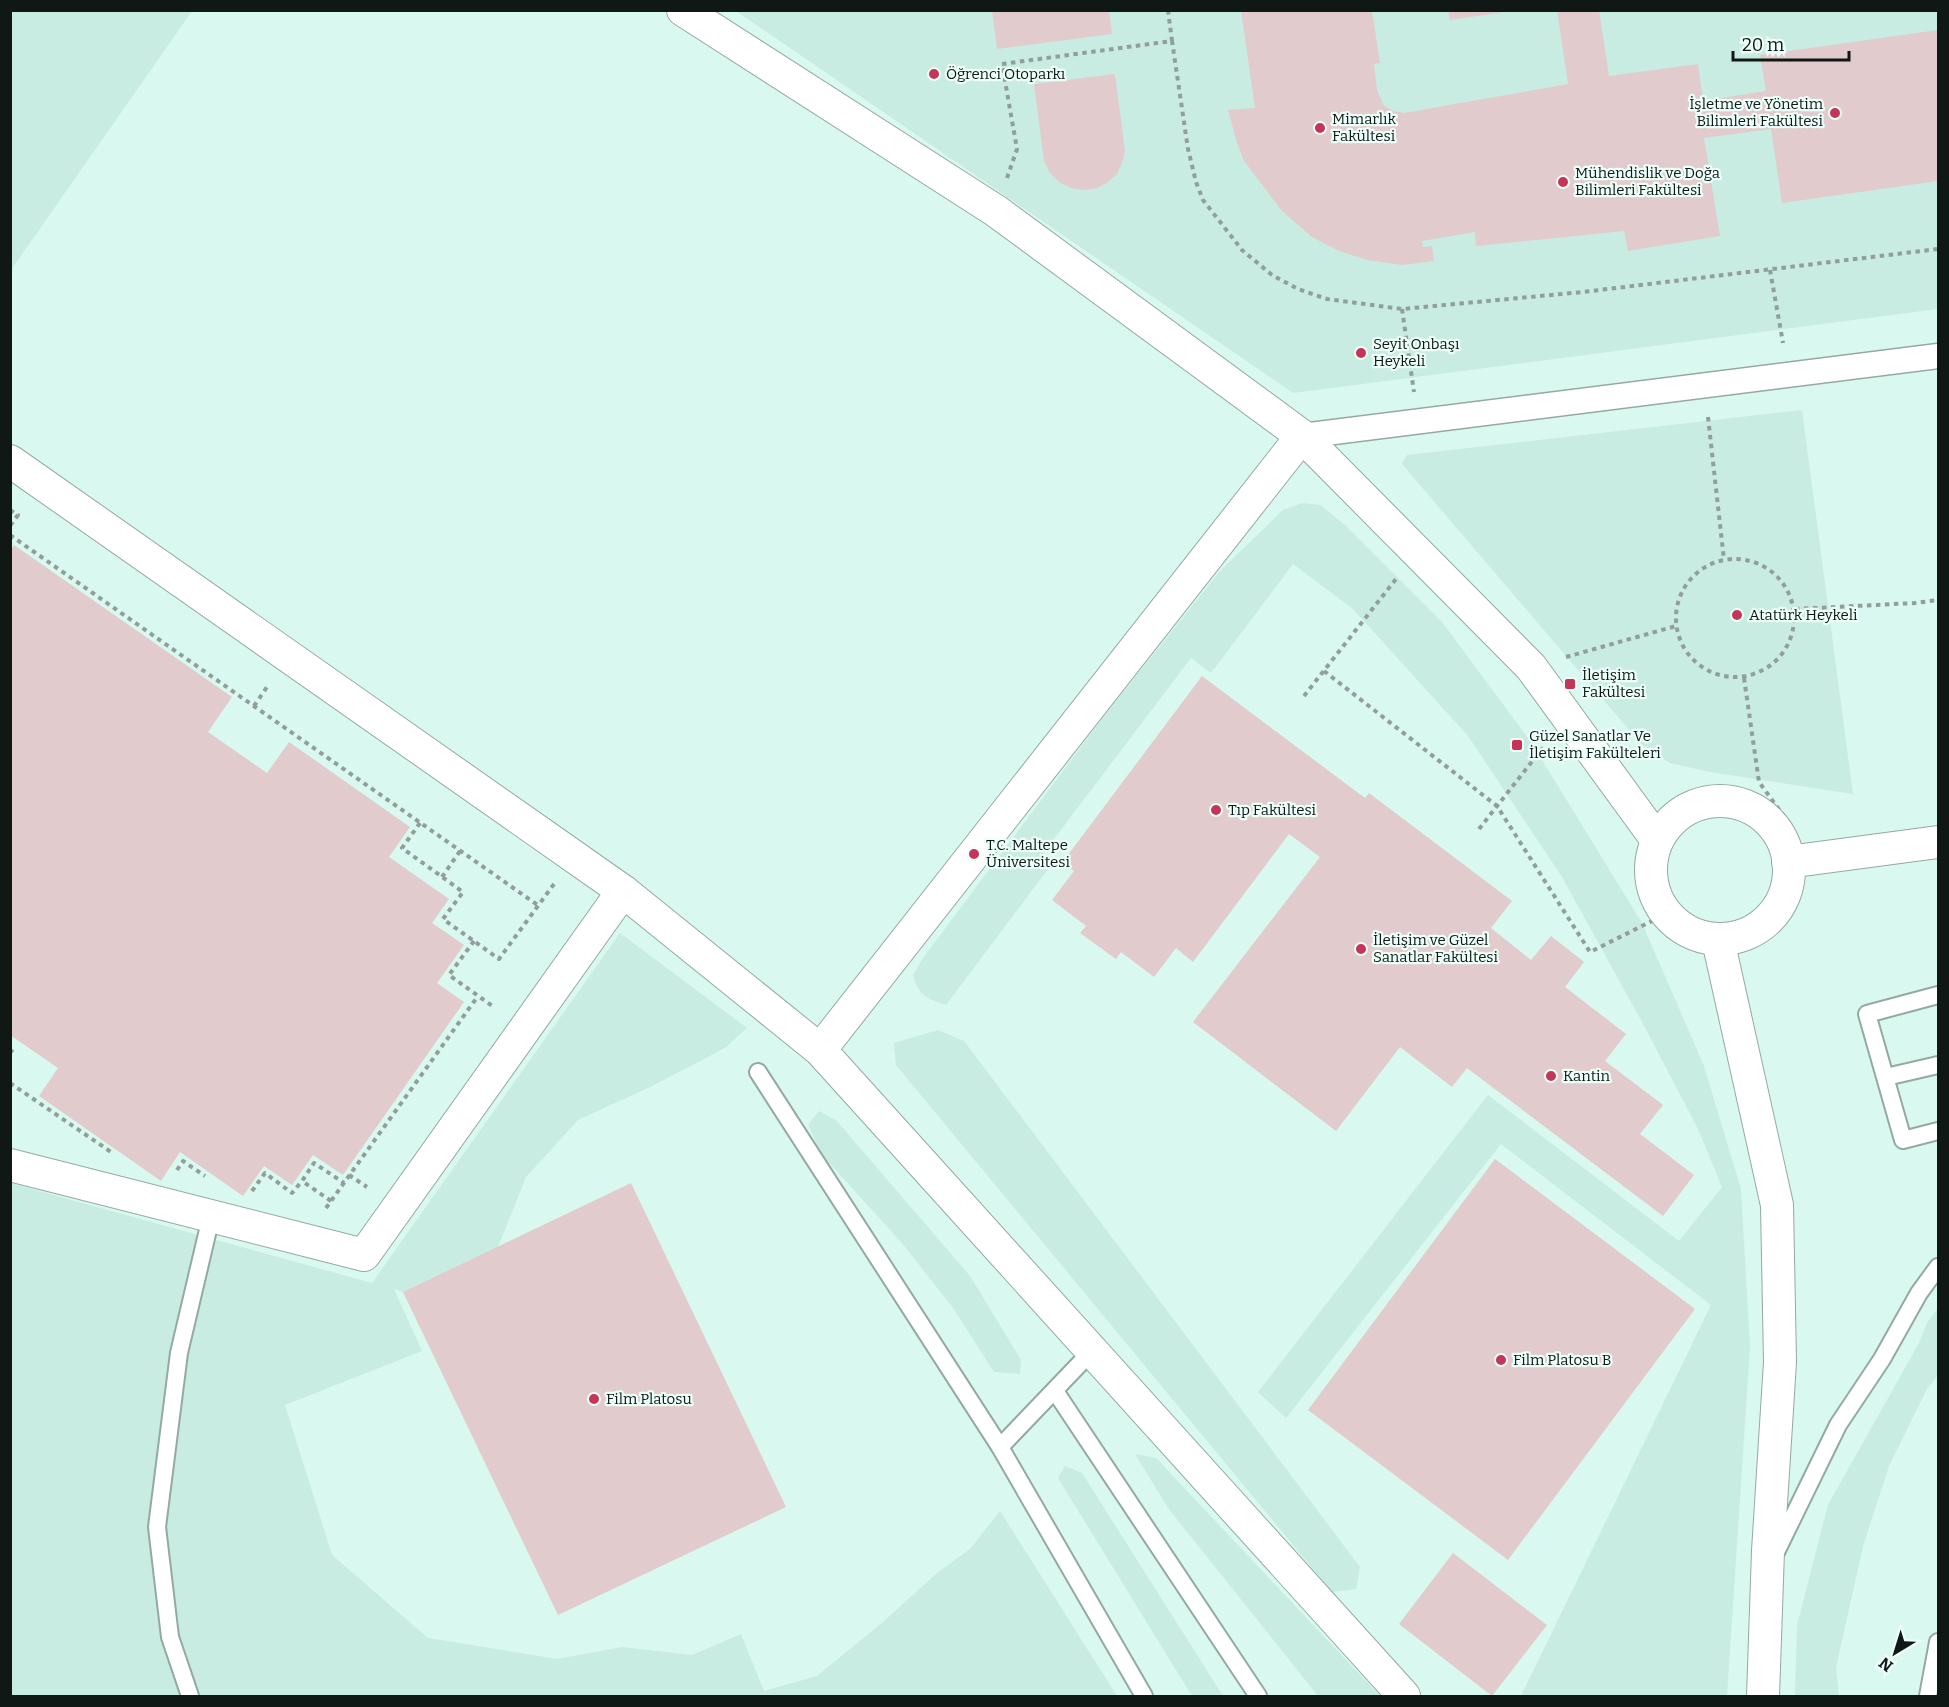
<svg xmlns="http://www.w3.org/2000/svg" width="1949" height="1707" font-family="Bitter,serif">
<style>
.built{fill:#d9f8ef}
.green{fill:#c8ece1}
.building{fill:#e1cbcd}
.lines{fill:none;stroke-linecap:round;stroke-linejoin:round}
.service-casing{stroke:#95a9a3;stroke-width:20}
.pedestrian-casing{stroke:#95a9a3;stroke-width:27}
.minor-casing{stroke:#95a9a3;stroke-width:34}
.path{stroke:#919e9a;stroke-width:4;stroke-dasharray:4.5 4.5;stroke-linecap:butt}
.service{stroke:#fff;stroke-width:16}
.pedestrian{stroke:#fff;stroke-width:24}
.minor{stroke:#fff;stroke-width:32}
.poi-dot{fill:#c53558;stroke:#edfff9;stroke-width:2}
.labels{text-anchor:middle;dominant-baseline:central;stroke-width:4.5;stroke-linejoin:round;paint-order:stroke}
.poi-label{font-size:15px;fill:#101816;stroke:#edfff9;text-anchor:start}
</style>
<rect width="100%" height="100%" fill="#edfff9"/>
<rect class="built" x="11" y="11" width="1927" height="1685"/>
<g class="green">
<polygon points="11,10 192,11 11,270 10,11"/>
<polygon points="736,11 1938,11 1938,309 1293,393"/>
<polygon points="1802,410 1853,794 1710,772 1670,763 1642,745 1402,464 1407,455"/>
<path d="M1302,503L1320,505L1345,525L1442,622L1531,742L1642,923L1704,1066L1741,1189L1750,1347L1727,1696H1521L1711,1305L1501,1144L1286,1418L1258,1392L1488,1095L1679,1241L1722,1187L1697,1127L1642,1022L1562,877L1468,736L1353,609L1293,564L1211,673L1191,658L1038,860L1048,869L946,1005C927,999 918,995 913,975L923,958L1105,715L1220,571L1283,510Z"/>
<polygon points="620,933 747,1028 725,1048 650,1087 578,1120 526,1177 498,1247 403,1292 394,1289 422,1351 285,1405 332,1555 428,1638 557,1659 622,1647 692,1655 741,1634 764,1691 817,1676 883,1622 937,1573 970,1549 1000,1511 1117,1696 11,1696 10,1183 372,1283"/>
<polygon points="938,1030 964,1041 1360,1567 1356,1589 1332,1592 896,1065 894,1043"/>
<polygon points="819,1111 836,1120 970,1276 1021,1360 1020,1374 994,1372 953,1308 902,1243 822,1155 808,1125"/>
<polygon points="1938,1308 1938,1375 1927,1389 1889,1466 1863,1546 1836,1667 1839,1696 1795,1696 1797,1625 1828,1505 1919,1343 1927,1323"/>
<polygon points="1135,1454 1156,1458 1380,1696 1318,1696 1168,1508"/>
<polygon points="1065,1466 1082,1473 1223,1696 1192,1696 1058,1478"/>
</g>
<g class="building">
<polygon points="992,10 1109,10 1112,34 997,49"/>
<polygon points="1241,10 1372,10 1380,63 1374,64 1377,90 1384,106 1393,111 1404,113 1568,84 1557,10 1599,10 1609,76 1698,64 1703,101 1766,91 1760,55 1938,30 1938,181 1782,203 1771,129 1704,138 1720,236 1628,251 1624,231 1476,246 1475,232 1422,241 1423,247 1432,246 1434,261 1402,265 1367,260 1339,251 1312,237 1282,211 1244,161 1237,143 1228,110 1255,108"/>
<polygon points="1448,10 1504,10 1504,12 1450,20"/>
<polygon points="1115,74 1125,151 1122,163 1117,174 1108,182 1097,188 1085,190 1071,188 1059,182 1050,173 1044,161 1034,84"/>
<polygon points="14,545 232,697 208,732 267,773 289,742 410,827 389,857 449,899 432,923 464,945 437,983 464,1002 343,1175 313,1155 292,1185 264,1166 243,1196 180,1152 161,1181 39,1096 58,1068 10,1035 10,551"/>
<polygon points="1202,676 1365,798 1369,793 1512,901 1491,928 1531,960 1551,936 1584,962 1565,987 1626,1034 1605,1061 1663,1105 1640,1134 1694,1175 1663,1216 1467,1068 1452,1087 1400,1047 1336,1131 1193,1022 1320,857 1289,834 1193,962 1176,948 1154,977 1121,952 1116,959 1080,933 1086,926 1052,900 1074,871 1062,863"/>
<polygon points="1495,1159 1695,1309 1508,1560 1308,1410"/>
<polygon points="631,1183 786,1507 558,1615 403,1292"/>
<polygon points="1453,1553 1547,1625 1492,1696 1399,1624"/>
</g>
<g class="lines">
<g class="service-casing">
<g id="service">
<polyline points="1938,995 1867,1014 1903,1140 1938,1131"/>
<polyline points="758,1072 1000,1447 1144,1696"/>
<polyline points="1886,1077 1938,1065"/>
<polyline points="1055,1391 1258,1696"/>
<polyline points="1000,1447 1091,1352"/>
<polyline points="1776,1552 1838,1425 1882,1359 1919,1293 1938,1267"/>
<polyline points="190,1696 170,1637 157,1527 179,1353 211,1217"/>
<polyline points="1928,1696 1938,1642"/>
</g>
</g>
<g class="pedestrian-casing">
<polyline id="pedestrian" points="1302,436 1938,356"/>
</g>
<g class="minor-casing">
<g id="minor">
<polyline points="683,10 996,211 1302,436 1531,667 1657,840"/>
<polyline points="10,461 623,891 820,1050 1404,1696"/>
<circle cx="1720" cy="870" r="69"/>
<polyline points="1788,862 1938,842"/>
<polyline points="1718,940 1777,1205 1780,1362 1768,1551 1763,1696"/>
<polyline points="820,1050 1302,436"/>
<polyline points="10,1165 364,1255 623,891"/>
</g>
</g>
<g class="path">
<polyline points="1168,10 1172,41"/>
<polyline points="1007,178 1017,149 1002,64 1172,41 1188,149 1196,182 1203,200 1242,250 1272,275 1298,289 1327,299 1402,309 1583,292 1938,249"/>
<polyline points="1770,270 1783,343"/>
<polyline points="1402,309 1414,392"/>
<polyline points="1708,417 1724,560"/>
<polyline points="10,510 18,515 10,526"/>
<polyline points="10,535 539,906"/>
<circle cx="1735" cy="618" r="59"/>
<polyline points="1795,609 1915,603 1938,600"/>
<polyline points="1566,657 1676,626"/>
<polyline points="1324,671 1497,806 1590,952 1666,914"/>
<polyline points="1744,678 1759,782 1791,826"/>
<polyline points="1304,696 1396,579"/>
<polyline points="254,706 269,684"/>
<polyline points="420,823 402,848 463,892 443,919 499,959 554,884"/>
<polyline points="1479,829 1545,745"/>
<polyline points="442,877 460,851"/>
<polyline points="474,941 449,975 495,1008"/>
<polyline points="10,1053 15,1047"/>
<polyline points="10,1083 111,1152"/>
<polyline points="177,1170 183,1161 205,1176"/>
<polyline points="349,1175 367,1187"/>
<polyline points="252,1191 265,1173 292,1193 302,1181"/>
<polyline points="331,1201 302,1181 314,1163 344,1183"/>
<polyline points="326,1208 478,996"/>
</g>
<use href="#service" class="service"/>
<use href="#pedestrian" class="pedestrian"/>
<use href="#minor" class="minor"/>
</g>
<g class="poi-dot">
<circle cx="934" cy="74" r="6"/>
<circle cx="1835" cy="113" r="6"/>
<circle cx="1320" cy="128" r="6"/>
<circle cx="1563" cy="182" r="6"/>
<circle cx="1361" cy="353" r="6"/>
<circle cx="1737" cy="615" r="6"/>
<rect x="1564" y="678" width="12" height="12" rx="3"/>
<rect x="1511" y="739" width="12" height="12" rx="3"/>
<circle cx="1216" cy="810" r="6"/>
<circle cx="974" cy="854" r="6"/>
<circle cx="1361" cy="949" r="6"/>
<circle cx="1551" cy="1076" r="6"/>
<circle cx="1501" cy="1360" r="6"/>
<circle cx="594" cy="1399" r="6"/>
</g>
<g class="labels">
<g class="poi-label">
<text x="946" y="74">Öğrenci Otoparkı</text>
<text x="1823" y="104" text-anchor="end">İşletme ve Yönetim<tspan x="1823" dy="17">Bilimleri Fakültesi</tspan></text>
<text x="1332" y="119">Mimarlık<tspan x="1332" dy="17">Fakültesi</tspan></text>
<text x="1575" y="173">Mühendislik ve Doğa<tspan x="1575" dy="17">Bilimleri Fakültesi</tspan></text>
<text x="1373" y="344">Seyit Onbaşı<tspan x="1373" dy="17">Heykeli</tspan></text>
<text x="1749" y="615">Atatürk Heykeli</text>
<text x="1582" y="675">İletişim<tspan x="1582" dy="17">Fakültesi</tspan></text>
<text x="1529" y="736">Güzel Sanatlar Ve<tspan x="1529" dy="17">İletişim Fakülteleri</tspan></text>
<text x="1228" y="810">Tıp Fakültesi</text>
<text x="986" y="845">T.C. Maltepe<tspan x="986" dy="17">Üniversitesi</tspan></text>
<text x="1373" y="940">İletişim ve Güzel<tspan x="1373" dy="17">Sanatlar Fakültesi</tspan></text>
<text x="1563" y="1076">Kantin</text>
<text x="1513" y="1360">Film Platosu B</text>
<text x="606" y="1399">Film Platosu</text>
</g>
</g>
<rect width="1949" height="1707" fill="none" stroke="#101816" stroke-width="24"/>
<g transform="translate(1895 1653) rotate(218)" stroke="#edfff9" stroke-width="4.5" paint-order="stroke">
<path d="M0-4.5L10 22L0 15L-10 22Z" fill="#101816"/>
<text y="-9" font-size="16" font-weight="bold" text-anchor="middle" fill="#101816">N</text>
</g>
<path d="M1733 51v9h116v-9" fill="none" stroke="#101816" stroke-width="3"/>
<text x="1742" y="51" font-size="18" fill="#101816" stroke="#edfff9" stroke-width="4.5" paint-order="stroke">20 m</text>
</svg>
